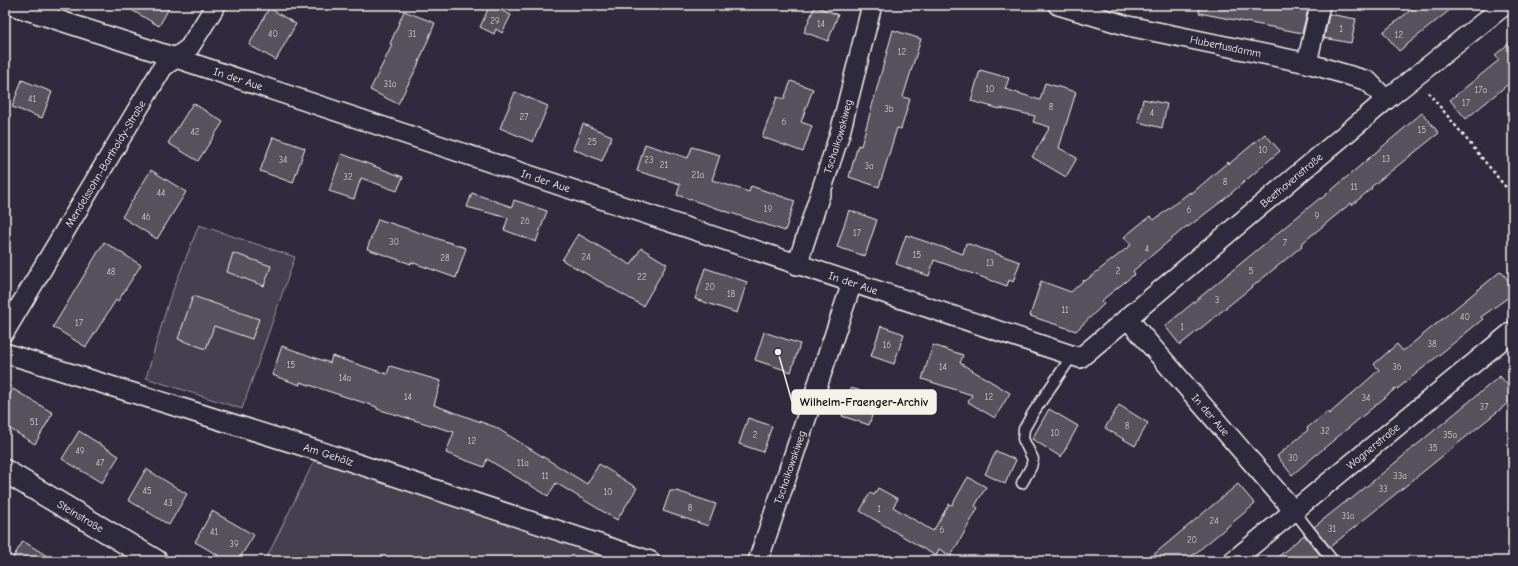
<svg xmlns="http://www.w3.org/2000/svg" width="1518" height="566" font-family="'Comic Neue',sans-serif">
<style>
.green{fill:#454050;stroke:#9c989c}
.building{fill:#56525f;stroke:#f4f1e8}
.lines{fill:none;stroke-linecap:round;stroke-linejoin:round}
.lane-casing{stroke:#f4f1e8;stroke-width:13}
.street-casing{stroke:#f4f1e8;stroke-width:22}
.secondary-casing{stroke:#f4f1e8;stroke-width:25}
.path{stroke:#f4f1e8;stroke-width:2.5;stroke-dasharray:3 3;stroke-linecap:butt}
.lane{stroke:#2f2a3d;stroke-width:10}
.street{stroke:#2f2a3d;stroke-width:19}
.secondary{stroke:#2f2a3d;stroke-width:22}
.labels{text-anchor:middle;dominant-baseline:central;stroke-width:3;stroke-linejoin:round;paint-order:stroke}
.number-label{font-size:9px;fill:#ccc9c6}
.street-label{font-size:11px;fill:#f4f1e8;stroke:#2f2a3d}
.leader{fill:none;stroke:#f4f1e8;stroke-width:1.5}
.callout-dot{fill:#f4f1e8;stroke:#2f2a3d;stroke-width:1.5}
.callout{fill:#f4f1e8;stroke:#f4f1e8;stroke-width:1.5}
.callout-label{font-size:12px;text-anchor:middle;font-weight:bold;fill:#111}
</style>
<rect width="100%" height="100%" fill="#2f2a3d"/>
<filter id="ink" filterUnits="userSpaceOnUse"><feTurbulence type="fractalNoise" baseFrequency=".025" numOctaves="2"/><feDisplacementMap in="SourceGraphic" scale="8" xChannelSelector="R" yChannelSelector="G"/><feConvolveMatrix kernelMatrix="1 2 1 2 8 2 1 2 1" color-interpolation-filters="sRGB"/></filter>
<g filter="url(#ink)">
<g class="green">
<polygon points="199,225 295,257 242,409 146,378 169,300"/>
<polygon points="319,451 650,561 265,561"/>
</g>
<g class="building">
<polygon points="123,5 171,5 159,26"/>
<polygon points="490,5 511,15 502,33 496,29 494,34 480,27"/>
<polygon points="1200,5 1293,5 1304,7 1303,9 1308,10 1302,33 1199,13"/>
<polygon points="1417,5 1456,5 1399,51 1383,32"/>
<polygon points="815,6 838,15 828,41 804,32"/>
<polygon points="269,8 296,24 276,60 249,45"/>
<polygon points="404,11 435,23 417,67 398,104 370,90 392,45 390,44"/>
<polygon points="1329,14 1356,19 1351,43 1324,38"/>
<polygon points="893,30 921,39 903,97 910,99 901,129 897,128 879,187 849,177 858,145 861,146"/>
<polygon points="1513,40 1513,80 1466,119 1450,100 1499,60 1495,55"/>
<polygon points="980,70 1009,78 1005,89 1040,100 1045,83 1076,92 1059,148 1077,158 1066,177 1032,157 1050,127 1033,122 1035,116 1000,108 1000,109 971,101"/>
<polygon points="22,80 52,92 42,118 12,107"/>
<polygon points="791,81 813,89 801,122 812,126 803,152 762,137 777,97 784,99"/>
<polygon points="515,92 548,106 533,142 500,128"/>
<polygon points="1143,99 1167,104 1162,128 1138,122"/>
<polygon points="193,103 223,122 198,161 168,143"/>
<polygon points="1422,113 1439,133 1371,187 1372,188 1352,205 1351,203 1301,244 1302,246 1284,261 1180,345 1165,326 1320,198 1321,199"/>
<polygon points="583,124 612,136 602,161 573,149"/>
<polygon points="1265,134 1280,151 1222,201 1188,227 1187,226 1133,271 1135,274 1101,301 1104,304 1076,331 1030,316 1041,281 1071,292 1084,280 1085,281 1131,245 1124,237 1150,216 1154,220 1190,192 1191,194 1228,162 1229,164"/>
<polygon points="273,137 305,148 293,183 260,171"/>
<polygon points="645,144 688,158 692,147 720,155 712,180 749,192 751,186 795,201 785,231 677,195 680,184 637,171"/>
<polygon points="342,154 403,177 397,191 361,178 354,199 329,191"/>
<polygon points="151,170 186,192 157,239 122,217"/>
<polygon points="472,193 512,207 514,200 547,211 536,242 504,230 508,218 467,207"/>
<polygon points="849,210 877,220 865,256 837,247"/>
<polygon points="378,219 466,248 456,278 411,262 411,264 367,249"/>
<polygon points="578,234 631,265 641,248 667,264 643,306 562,260"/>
<polygon points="906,235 963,254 966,243 1020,262 1013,282 1009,280 1007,286 934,260 929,276 896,264"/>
<polygon points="104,242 141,265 118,301 116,300 86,347 53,327"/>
<polygon points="233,253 271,266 264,286 227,272"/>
<polygon points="705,268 747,282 737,313 695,299"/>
<polygon points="1501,271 1513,287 1513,294 1481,317 1483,319 1450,346 1396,390 1395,389 1292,475 1277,456 1308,430 1307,428 1327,412 1329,414 1379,370 1374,364 1397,344 1403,351"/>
<polygon points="193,296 259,319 252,339 214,326 206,349 178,339"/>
<polygon points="881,326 904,334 894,364 871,356"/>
<polygon points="764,332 800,344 791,372 755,360"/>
<polygon points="933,345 963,355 960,363 1010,393 995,418 968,402 972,395 922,379"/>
<polygon points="282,346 330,363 332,356 387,374 390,366 441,381 434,405 495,427 587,484 599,464 637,488 617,520 556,483 548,496 487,459 484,467 446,453 454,432 377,409 377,407 300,382 300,385 272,375"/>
<polygon points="1500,376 1513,392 1513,399 1330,547 1314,527 1349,499 1350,500"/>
<polygon points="851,388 878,396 869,425 842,416"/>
<polygon points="13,389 53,413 35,444 5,426 5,402"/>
<polygon points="1119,405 1148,423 1135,446 1105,428"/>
<polygon points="1049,409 1078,426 1061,457 1032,439"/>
<polygon points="748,418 772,426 763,452 739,444"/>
<polygon points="79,431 119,456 102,483 62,459"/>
<polygon points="996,451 1016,460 1005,484 985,474"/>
<polygon points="146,469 187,494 169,525 128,500"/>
<polygon points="968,477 986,487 975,506 978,508 951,556 939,549 936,556 860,511 870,493 874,495 878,488 898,499 893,507 933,531 949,504 952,505"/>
<polygon points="1238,484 1255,504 1186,561 1146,561"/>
<polygon points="670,491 677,491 716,504 708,526 663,511"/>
<polygon points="212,511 254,535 238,561 228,561 195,542"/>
<polygon points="1304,535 1320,555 1313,561 1273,561"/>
<polygon points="23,541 55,561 11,561"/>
</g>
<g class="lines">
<g class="lane-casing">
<g id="lane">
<polyline points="1022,483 1031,467 1033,459 1023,439 1024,429 1033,413 1072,356"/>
<polyline points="1294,511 1333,561"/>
</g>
</g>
<g class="street-casing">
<g id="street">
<path id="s1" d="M11,5L176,58L1080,358L1386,100L1505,5"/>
<path id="s2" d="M1058,5L1128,26L1307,63L1368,81L1386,100"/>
<polyline points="1307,63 1320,5"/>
<path id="s3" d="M797,265L840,133L872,5"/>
<path id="s4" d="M1127,318L1294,511"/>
<path id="s5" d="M5,331L163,67L189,48L216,5"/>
<path id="s6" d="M5,353L319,451L650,561"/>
<path id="s7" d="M758,561L852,283"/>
<path id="s8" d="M1233,561L1513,331"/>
</g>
</g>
<g class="secondary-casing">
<g id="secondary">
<path id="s9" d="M5,471L156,561"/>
</g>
</g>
<polyline class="path" points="1428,92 1513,196"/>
<use href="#lane" class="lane"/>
<use href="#street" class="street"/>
<use href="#secondary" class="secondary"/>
</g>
</g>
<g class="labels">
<g class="number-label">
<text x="495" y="21">29</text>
<text x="821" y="24">14</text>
<text x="1341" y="29">1</text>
<text x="273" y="34">40</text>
<text x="412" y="34">31</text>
<text x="1399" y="35">12</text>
<text x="902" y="52">12</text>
<text x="390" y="84">31a</text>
<text x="990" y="89">10</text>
<text x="1481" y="90">17a</text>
<text x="32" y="99">41</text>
<text x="1466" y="103">17</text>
<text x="1051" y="107">8</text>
<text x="889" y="109">3b</text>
<text x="1152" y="113">4</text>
<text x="524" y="117">27</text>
<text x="784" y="122">6</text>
<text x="1422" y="130">15</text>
<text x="195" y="132">42</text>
<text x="592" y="142">25</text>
<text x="1263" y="150">10</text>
<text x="1386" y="159">13</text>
<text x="283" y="160">34</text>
<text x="649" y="160">23</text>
<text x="664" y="165">21</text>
<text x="869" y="166">3a</text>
<text x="698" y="175">21a</text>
<text x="348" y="177">32</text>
<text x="1225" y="182">8</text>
<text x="1354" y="187">11</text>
<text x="161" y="193">44</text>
<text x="768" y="209">19</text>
<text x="1189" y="210">6</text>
<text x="1317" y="216">9</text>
<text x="146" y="217">46</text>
<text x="525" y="221">26</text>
<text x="857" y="233">17</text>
<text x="394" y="242">30</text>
<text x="1285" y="243">7</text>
<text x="1147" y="249">4</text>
<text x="917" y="255">15</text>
<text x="586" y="257">24</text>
<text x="445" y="258">28</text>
<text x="990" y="263">13</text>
<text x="1118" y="271">2</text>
<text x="1251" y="271">5</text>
<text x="111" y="272">48</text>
<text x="642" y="277">22</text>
<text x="710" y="287">20</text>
<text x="731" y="294">18</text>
<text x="1217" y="300">3</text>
<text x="1065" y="310">11</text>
<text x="1465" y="317">40</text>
<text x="79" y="323">17</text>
<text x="1182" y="327">1</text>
<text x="1432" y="344">38</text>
<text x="887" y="345">16</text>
<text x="291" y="365">15</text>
<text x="943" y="367">14</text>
<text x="1397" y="367">36</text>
<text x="345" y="378">14a</text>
<text x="408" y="397">14</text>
<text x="989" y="397">12</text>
<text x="1366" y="398">34</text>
<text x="1484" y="407">37</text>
<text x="34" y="422">51</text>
<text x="1127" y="426">8</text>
<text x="1325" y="431">32</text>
<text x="1055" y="433">10</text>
<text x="755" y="435">2</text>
<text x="1450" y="435">35a</text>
<text x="472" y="441">12</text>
<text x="1433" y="448">35</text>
<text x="80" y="451">49</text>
<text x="1293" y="458">30</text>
<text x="100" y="463">47</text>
<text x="523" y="463">11a</text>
<text x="545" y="476">11</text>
<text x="1400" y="476">33a</text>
<text x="1383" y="489">33</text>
<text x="147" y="491">45</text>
<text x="608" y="492">10</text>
<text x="168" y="503">43</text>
<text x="690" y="508">8</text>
<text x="879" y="509">1</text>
<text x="1348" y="516">31a</text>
<text x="1214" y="521">24</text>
<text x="1332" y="529">31</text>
<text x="942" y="530">6</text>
<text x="214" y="532">41</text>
<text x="1192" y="540">20</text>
<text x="234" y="544">39</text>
</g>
<g class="street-label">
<text stroke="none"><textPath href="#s2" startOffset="173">Hubertusdamm</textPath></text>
<text stroke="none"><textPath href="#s1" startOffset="239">In der Aue</textPath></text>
<text stroke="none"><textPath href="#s3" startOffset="135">Tschaikowskiweg</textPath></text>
<text stroke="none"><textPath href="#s5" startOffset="195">Mendelssohn-Bartholdy-Straße</textPath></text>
<text stroke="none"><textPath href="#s1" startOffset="1402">Beethovenstraße</textPath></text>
<text stroke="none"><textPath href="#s1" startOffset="563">In der Aue</textPath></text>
<text stroke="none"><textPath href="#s1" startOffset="887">In der Aue</textPath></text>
<text stroke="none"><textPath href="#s4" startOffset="128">In der Aue</textPath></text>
<text stroke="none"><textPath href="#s8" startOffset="181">Wagnerstraße</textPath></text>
<text stroke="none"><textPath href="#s6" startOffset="339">Am Gehölz</textPath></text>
<text stroke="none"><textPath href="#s7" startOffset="99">Tschaikowskiweg</textPath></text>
<text stroke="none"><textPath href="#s9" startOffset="88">Steinstraße</textPath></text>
</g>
</g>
<path class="leader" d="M778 352L792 402"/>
<circle class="callout-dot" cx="778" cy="352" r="4"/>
<rect class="callout" x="792" y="390" width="144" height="24" rx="4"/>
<g class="callout-label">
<text x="864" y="406">Wilhelm-Fraenger-Archiv</text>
</g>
<rect width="1518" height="566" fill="none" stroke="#2f2a3d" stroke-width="20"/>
<rect x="10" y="10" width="1498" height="546" fill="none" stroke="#f4f1e8" stroke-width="1.5" filter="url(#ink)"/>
</svg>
